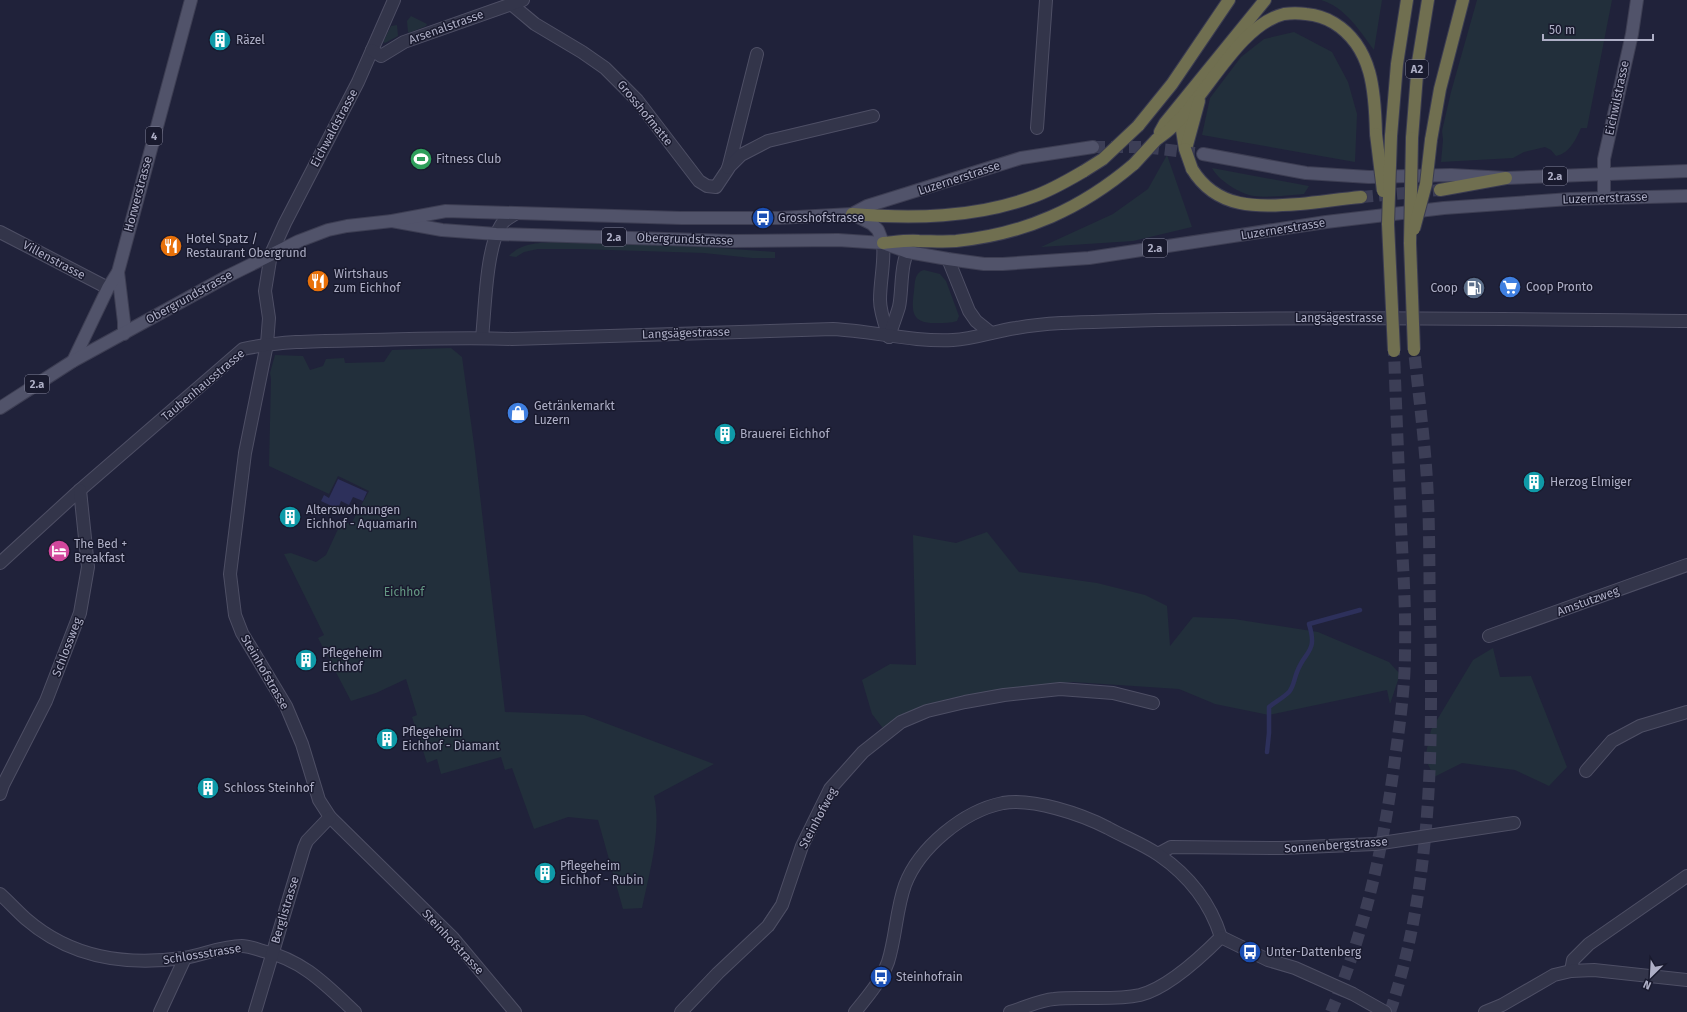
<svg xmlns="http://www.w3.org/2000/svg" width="1687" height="1012" font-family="'Fira Sans',sans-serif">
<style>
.green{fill:#222f3b}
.water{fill:#2d305b}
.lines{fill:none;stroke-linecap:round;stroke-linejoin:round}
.stream{stroke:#2d305b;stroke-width:4.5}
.major-tunnel{stroke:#3c3e56;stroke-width:12;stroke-dasharray:12 6;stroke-linecap:butt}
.highway-tunnel{stroke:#3c3e56;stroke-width:12;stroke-dasharray:12 6;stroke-linecap:butt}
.minor-casing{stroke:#4e4f65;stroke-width:14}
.major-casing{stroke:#3d3e53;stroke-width:14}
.highway-casing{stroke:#3b3c51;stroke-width:14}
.minor{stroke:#33354a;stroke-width:12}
.major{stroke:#51536a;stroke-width:12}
.highway{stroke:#706f50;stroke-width:12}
.highway-bridge-casing{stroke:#3b3c51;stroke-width:14;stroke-linecap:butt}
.highway-bridge{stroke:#706f50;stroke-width:12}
.labels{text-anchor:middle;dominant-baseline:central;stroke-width:3;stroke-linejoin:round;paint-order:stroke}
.shield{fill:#191a2e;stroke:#818298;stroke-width:1}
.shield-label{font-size:11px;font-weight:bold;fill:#aeafc6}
.street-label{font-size:12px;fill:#aeafc6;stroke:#191a2e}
.poi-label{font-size:12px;fill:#aeafc6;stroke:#191a2e;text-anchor:start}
.park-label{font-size:12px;fill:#649883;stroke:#191a2e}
</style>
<rect width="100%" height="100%" fill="#20223a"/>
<g class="green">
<path d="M1321,0H1382L1374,50C1360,31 1345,7 1321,0Z"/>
<path d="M1477,0H1612L1587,128H1581C1576,139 1570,153 1556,156L1551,150L1545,147L1524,152L1513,158L1441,162L1443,140L1442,131L1451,92Z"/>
<polygon points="411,16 427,24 426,26 409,33 408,32 407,21"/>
<polygon points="397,25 398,36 385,43 383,42 391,26"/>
<polygon points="1294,32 1332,52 1348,82 1357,114 1355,162 1202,135 1210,98 1241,57 1264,39"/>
<polygon points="1167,155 1192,227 1133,241 1041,247 1113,214 1148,189"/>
<path d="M1212,168L1309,186L1304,194C1288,195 1270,198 1254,196C1240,194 1218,180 1212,168Z"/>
<path d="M558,242L706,247L775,252V258H752L704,253L579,249H538L524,252L516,257L509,256C522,242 540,243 558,242Z"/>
<path d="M924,270L940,274L946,281L959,316L957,321C951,323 944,323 938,323C912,324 911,313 914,291C915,283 914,276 921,271Z"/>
<path d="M451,348L462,357L475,452L505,712L584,715L714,764L654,796C662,830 649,874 642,908L623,909L598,820L568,817L534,829L512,768L505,770L501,757L441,774L437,759L427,763L412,717L417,715L406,679L376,693L351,701L318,638L324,635L284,554L291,553L316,562L326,555L338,529L342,528L345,522L351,524L369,491L338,476L329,494L269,466L271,379L270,373L275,355L303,356L310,370L323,366L326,359L344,358L345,363L384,362L392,350Z"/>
<polygon points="987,532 1019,572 1097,583 1145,595 1167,606 1170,646 1193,617 1234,619 1318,632 1389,662 1400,674 1390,704 1387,690 1269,715 1215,704 1179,689 1073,682 1019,687 948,699 916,712 885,731 872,714 862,680 890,664 916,665 913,535 956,543"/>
<polygon points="1493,648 1500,677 1531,676 1567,767 1549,786 1515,770 1462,763 1434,777 1425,758 1431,730 1473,660"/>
</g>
<polygon class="water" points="338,479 367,492 363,501 353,497 349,505 341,501 338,509 321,501 324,495 329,498"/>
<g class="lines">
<path class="stream" d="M1267,752L1269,733V707C1275,702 1283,698 1289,692C1294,686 1294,679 1297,672C1305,650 1318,653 1309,624L1360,610"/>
<polyline class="major-tunnel" points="1093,147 1143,147 1203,154"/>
<g class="highway-tunnel">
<polyline points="1361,197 1440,190"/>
<path d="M1331,1012C1365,931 1384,845 1395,758C1400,723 1405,687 1405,651C1406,609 1403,568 1401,526C1399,468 1396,410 1394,351"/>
<path d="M1390,1012C1432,887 1433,747 1430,617C1429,567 1430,516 1426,466C1423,427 1418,389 1414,350"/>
</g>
<g class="minor-casing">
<g id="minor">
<polyline points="394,0 358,82 285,223 271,254 265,291 269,318 267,344 245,453 230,574 235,615 242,633 286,706 302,744 319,800 330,817 453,938 515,1012"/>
<polyline points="511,4 535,24 582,52 605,68 637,100 699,181 707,186 716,187 728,169 757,54"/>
<polyline points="372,50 381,56 404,42 523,0"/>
<polyline points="1037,128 1046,0"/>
<polyline points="728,168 741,155 768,141 873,116"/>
<polyline points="0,232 108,288"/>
<path d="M883,243C885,262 880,280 880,300C880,312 885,325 889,337"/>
<polyline points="948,259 969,311 976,321 991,333"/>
<path d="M889,337C892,327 896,317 899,307C903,289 899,258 913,244"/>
<path d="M482,338C485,310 486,248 501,225C504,220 510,217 515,214"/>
<path d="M0,563L80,490L243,349C285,340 328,341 371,340C418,339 465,337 512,339L833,329C873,331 912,342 953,340C974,339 995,331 1016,328C1051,322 1087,322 1123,321C1311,316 1499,319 1687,321"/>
<polyline points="1489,636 1687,565"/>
<polyline points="1586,771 1612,741 1640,726 1687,712"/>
<polyline points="0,794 3,785 46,701 80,613 88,567 80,490"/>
<polyline points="1158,854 1171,847 1282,848 1375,844 1514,823"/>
<path d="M0,894C9,902 17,911 26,919C71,958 125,966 183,958C203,955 222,946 242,946C249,946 256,949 263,951C303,960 326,985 355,1012"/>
<polyline points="1571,971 1573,960 1589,944 1687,876"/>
<polyline points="160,1012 185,958"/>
<polyline points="255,1012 304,848 307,841 330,817"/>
<polyline points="681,1012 718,973 768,926 782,905 802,846 830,789 863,752 901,722 927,711 965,702 1004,695 1060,689 1113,693 1153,703"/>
<path d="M855,1012C868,996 881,981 888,962C896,937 896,910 905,885C919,848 963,811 1003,803C1033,798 1081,814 1108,828C1124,837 1143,844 1159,855C1188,875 1210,902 1221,937L1268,960L1295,968L1353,994L1385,1012"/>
<path d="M1010,1012C1024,1008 1040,1000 1054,999C1082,996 1112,1001 1140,995C1168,988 1201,957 1221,937"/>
<polyline points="1485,1012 1502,1005 1554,975 1571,971 1594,970 1687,980"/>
</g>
</g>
<g class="major-casing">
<g id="major">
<polyline points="1203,154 1306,173 1369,177 1451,175 1506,178 1687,171"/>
<polyline points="1604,197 1604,159 1632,34 1637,0"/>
<polyline points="852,214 867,206 1021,158 1093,147"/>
<polyline points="392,221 442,230 496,234 732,241 838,240 883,243 908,252 948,259 984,264 1003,264 1089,258 1326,222 1444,208 1570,199 1687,196"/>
<polyline points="118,272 124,322 124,334"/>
<polyline points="73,361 108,288 118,272 191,0"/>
<polyline points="0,408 73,361 228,276 299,241 328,230 347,226 392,221 446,211 681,218 779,218 852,214 872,224 878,230 883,243"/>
</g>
</g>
<g class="highway-casing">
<g id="highway">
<polyline points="1185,113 1182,130 1185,149"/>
<polyline points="1138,126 1172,84 1229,0"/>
<polyline points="1160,132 1165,123 1265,0"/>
<polyline points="1391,136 1397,64 1407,0"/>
<polyline points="1412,138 1418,62 1428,0"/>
<path d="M1156,140C1161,136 1166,133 1170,129C1205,99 1238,25 1284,14C1291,13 1299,13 1306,14C1316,15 1326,18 1334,23C1373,47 1375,93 1376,134"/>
<polyline points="1431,140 1440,89 1463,0"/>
<polyline points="1187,145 1199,101"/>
<path d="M1192,169C1217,210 1258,207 1300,204C1320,202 1341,199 1361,197"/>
<polyline points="1440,190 1506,178"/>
<path d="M852,214C912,219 975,218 1032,197C1050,191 1067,181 1084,171"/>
<path d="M883,243C895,242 907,240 919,241C931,241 943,242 956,241C1025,234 1081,209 1134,164"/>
</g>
</g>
<use href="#minor" class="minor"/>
<use href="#major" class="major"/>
<use href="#highway" class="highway"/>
<g class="highway-bridge-casing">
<g id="highway-bridge">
<polyline points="1376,134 1383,191"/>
<polyline points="1391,136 1388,224 1394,351"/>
<polyline points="1412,138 1410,243 1414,350"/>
<polyline points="1185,149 1192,169"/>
<polyline points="1134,164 1156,140"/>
<polyline points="1084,171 1103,159 1138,126"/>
<polyline points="1414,229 1426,184 1431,140"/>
</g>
</g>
<use href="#highway-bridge" class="highway-bridge"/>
</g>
<defs>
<g id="building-disc" transform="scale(1.15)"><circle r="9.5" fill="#0f9aa8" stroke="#191a2e"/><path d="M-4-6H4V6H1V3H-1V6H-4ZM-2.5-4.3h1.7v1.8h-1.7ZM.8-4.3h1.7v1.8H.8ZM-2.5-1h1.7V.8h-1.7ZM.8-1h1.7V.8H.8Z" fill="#fff"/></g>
<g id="stadium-disc" transform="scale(1.15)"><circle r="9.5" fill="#2e9e5b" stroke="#191a2e"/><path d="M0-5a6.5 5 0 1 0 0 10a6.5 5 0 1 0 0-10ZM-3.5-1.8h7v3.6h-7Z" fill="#fff"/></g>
<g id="bus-disc" transform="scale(1.15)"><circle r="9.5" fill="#1a4fb4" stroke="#191a2e"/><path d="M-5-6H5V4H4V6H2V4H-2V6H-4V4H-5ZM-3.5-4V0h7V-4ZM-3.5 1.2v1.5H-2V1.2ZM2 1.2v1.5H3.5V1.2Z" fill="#fff"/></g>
<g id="restaurant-disc" transform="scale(1.15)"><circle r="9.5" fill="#e8710a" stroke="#191a2e"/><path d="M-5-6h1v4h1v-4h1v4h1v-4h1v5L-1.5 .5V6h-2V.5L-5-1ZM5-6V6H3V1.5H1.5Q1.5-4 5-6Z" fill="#fff"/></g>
<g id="supermarket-disc" transform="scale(1.15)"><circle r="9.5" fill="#3f7fe0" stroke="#191a2e"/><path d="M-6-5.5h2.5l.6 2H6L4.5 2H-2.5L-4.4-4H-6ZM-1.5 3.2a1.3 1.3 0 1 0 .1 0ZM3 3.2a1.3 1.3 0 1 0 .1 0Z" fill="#fff"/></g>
<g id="fuel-disc" transform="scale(1.15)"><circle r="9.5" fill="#5c6f8a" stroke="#191a2e"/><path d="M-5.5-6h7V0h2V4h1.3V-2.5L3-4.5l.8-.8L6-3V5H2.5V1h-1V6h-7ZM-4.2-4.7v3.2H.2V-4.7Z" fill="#fff"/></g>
<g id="shop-disc" transform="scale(1.15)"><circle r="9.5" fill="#3f7fe0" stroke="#191a2e"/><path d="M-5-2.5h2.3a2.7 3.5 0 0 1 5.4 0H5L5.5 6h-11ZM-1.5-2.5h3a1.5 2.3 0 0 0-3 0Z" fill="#fff"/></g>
<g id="hotel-disc" transform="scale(1.15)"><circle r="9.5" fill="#d1479c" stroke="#191a2e"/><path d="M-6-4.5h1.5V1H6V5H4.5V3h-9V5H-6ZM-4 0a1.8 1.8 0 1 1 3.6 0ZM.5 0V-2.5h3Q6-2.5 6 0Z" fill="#fff"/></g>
</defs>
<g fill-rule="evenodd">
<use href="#building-disc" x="220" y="40"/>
<use href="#stadium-disc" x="421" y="159"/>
<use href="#bus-disc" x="763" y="218"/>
<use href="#restaurant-disc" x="171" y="246"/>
<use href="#restaurant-disc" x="318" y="281"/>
<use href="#supermarket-disc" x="1510" y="287"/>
<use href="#fuel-disc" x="1474" y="288"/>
<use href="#shop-disc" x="518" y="413"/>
<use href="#building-disc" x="725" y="434"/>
<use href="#building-disc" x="1534" y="482"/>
<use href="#building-disc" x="290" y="517"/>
<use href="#hotel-disc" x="59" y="551"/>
<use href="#building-disc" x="306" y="660"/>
<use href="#building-disc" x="387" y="739"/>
<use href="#building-disc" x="208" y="788"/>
<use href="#building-disc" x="545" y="873"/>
<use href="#bus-disc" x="1250" y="952"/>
<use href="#bus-disc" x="881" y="977"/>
</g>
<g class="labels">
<g class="shield">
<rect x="1406" y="60" width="22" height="18" rx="3"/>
<rect x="146" y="127" width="16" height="18" rx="3"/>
<rect x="1543" y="167" width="24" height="18" rx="3"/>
<rect x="602" y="228" width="24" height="18" rx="3"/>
<rect x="1143" y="239" width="24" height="18" rx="3"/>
<rect x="25" y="375" width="24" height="18" rx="3"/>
</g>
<g class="shield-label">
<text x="1417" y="69">A2</text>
<text x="154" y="136">4</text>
<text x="1555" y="176">2.a</text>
<text x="614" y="237">2.a</text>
<text x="1155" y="248">2.a</text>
<text x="37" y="384">2.a</text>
</g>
<g class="street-label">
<text transform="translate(446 27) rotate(-20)">Arsenalstrasse</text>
<text transform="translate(1617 98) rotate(-78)">Eichwilstrasse</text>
<text transform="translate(645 113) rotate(51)">Grosshofmatte</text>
<text transform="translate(334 128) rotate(-62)">Eichwaldstrasse</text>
<text transform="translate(959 178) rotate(-18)">Luzernerstrasse</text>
<text transform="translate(138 194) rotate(-75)">Horwerstrasse</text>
<text transform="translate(1605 198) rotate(-2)">Luzernerstrasse</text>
<text transform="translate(1283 229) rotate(-9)">Luzernerstrasse</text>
<text transform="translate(685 239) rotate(2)">Obergrundstrasse</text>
<text transform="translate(54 260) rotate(28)">Villenstrasse</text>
<text transform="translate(189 297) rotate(-29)">Obergrundstrasse</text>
<text x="1339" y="318">Langsägestrasse</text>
<text transform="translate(686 333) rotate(-2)">Langsägestrasse</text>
<text transform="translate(203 385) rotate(-40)">Taubenhausstrasse</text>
<text transform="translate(1588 601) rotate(-20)">Amstutzweg</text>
<text transform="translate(67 647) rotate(-69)">Schlossweg</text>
<text transform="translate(265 672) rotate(60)">Steinhofstrasse</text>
<text transform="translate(818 818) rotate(-62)">Steinhofweg</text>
<text transform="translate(1336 845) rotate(-4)">Sonnenbergstrasse</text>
<text transform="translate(285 910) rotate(-73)">Berglistrasse</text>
<text transform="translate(453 942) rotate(47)">Steinhofstrasse</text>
<text transform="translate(202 954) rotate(-9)">Schlossstrasse</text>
</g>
<g class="poi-label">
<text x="236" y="40">Räzel</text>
<text x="436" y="159">Fitness Club</text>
<text x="778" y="218">Grosshofstrasse</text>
<text x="186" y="239">Hotel Spatz /<tspan x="186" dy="14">Restaurant Obergrund</tspan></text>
<text x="334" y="274">Wirtshaus<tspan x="334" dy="14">zum Eichhof</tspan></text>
<text x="1526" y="287">Coop Pronto</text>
<text x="1458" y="288" text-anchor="end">Coop</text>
<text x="534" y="406">Getränkemarkt<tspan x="534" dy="14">Luzern</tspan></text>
<text x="740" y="434">Brauerei Eichhof</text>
<text x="1550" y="482">Herzog Elmiger</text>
<text x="306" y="510">Alterswohnungen<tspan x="306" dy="14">Eichhof - Aquamarin</tspan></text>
<text x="74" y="544">The Bed +<tspan x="74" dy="14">Breakfast</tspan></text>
<text x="322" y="653">Pflegeheim<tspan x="322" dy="14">Eichhof</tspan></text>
<text x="402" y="732">Pflegeheim<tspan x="402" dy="14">Eichhof - Diamant</tspan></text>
<text x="224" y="788">Schloss Steinhof</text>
<text x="560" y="866">Pflegeheim<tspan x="560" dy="14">Eichhof - Rubin</tspan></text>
<text x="1266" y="952">Unter-Dattenberg</text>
<text x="896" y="977">Steinhofrain</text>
</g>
<g class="park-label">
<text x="404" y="592">Eichhof</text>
</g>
</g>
<g transform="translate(1651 976) rotate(204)" stroke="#191a2e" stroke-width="3" paint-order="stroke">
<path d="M0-3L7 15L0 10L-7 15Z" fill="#aeafc6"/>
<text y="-6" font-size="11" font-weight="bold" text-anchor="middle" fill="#aeafc6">N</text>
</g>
<path d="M1543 34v6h110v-6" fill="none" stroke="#aeafc6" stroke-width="2"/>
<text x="1549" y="34" font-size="12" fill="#aeafc6" stroke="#191a2e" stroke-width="3" paint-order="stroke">50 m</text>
</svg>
